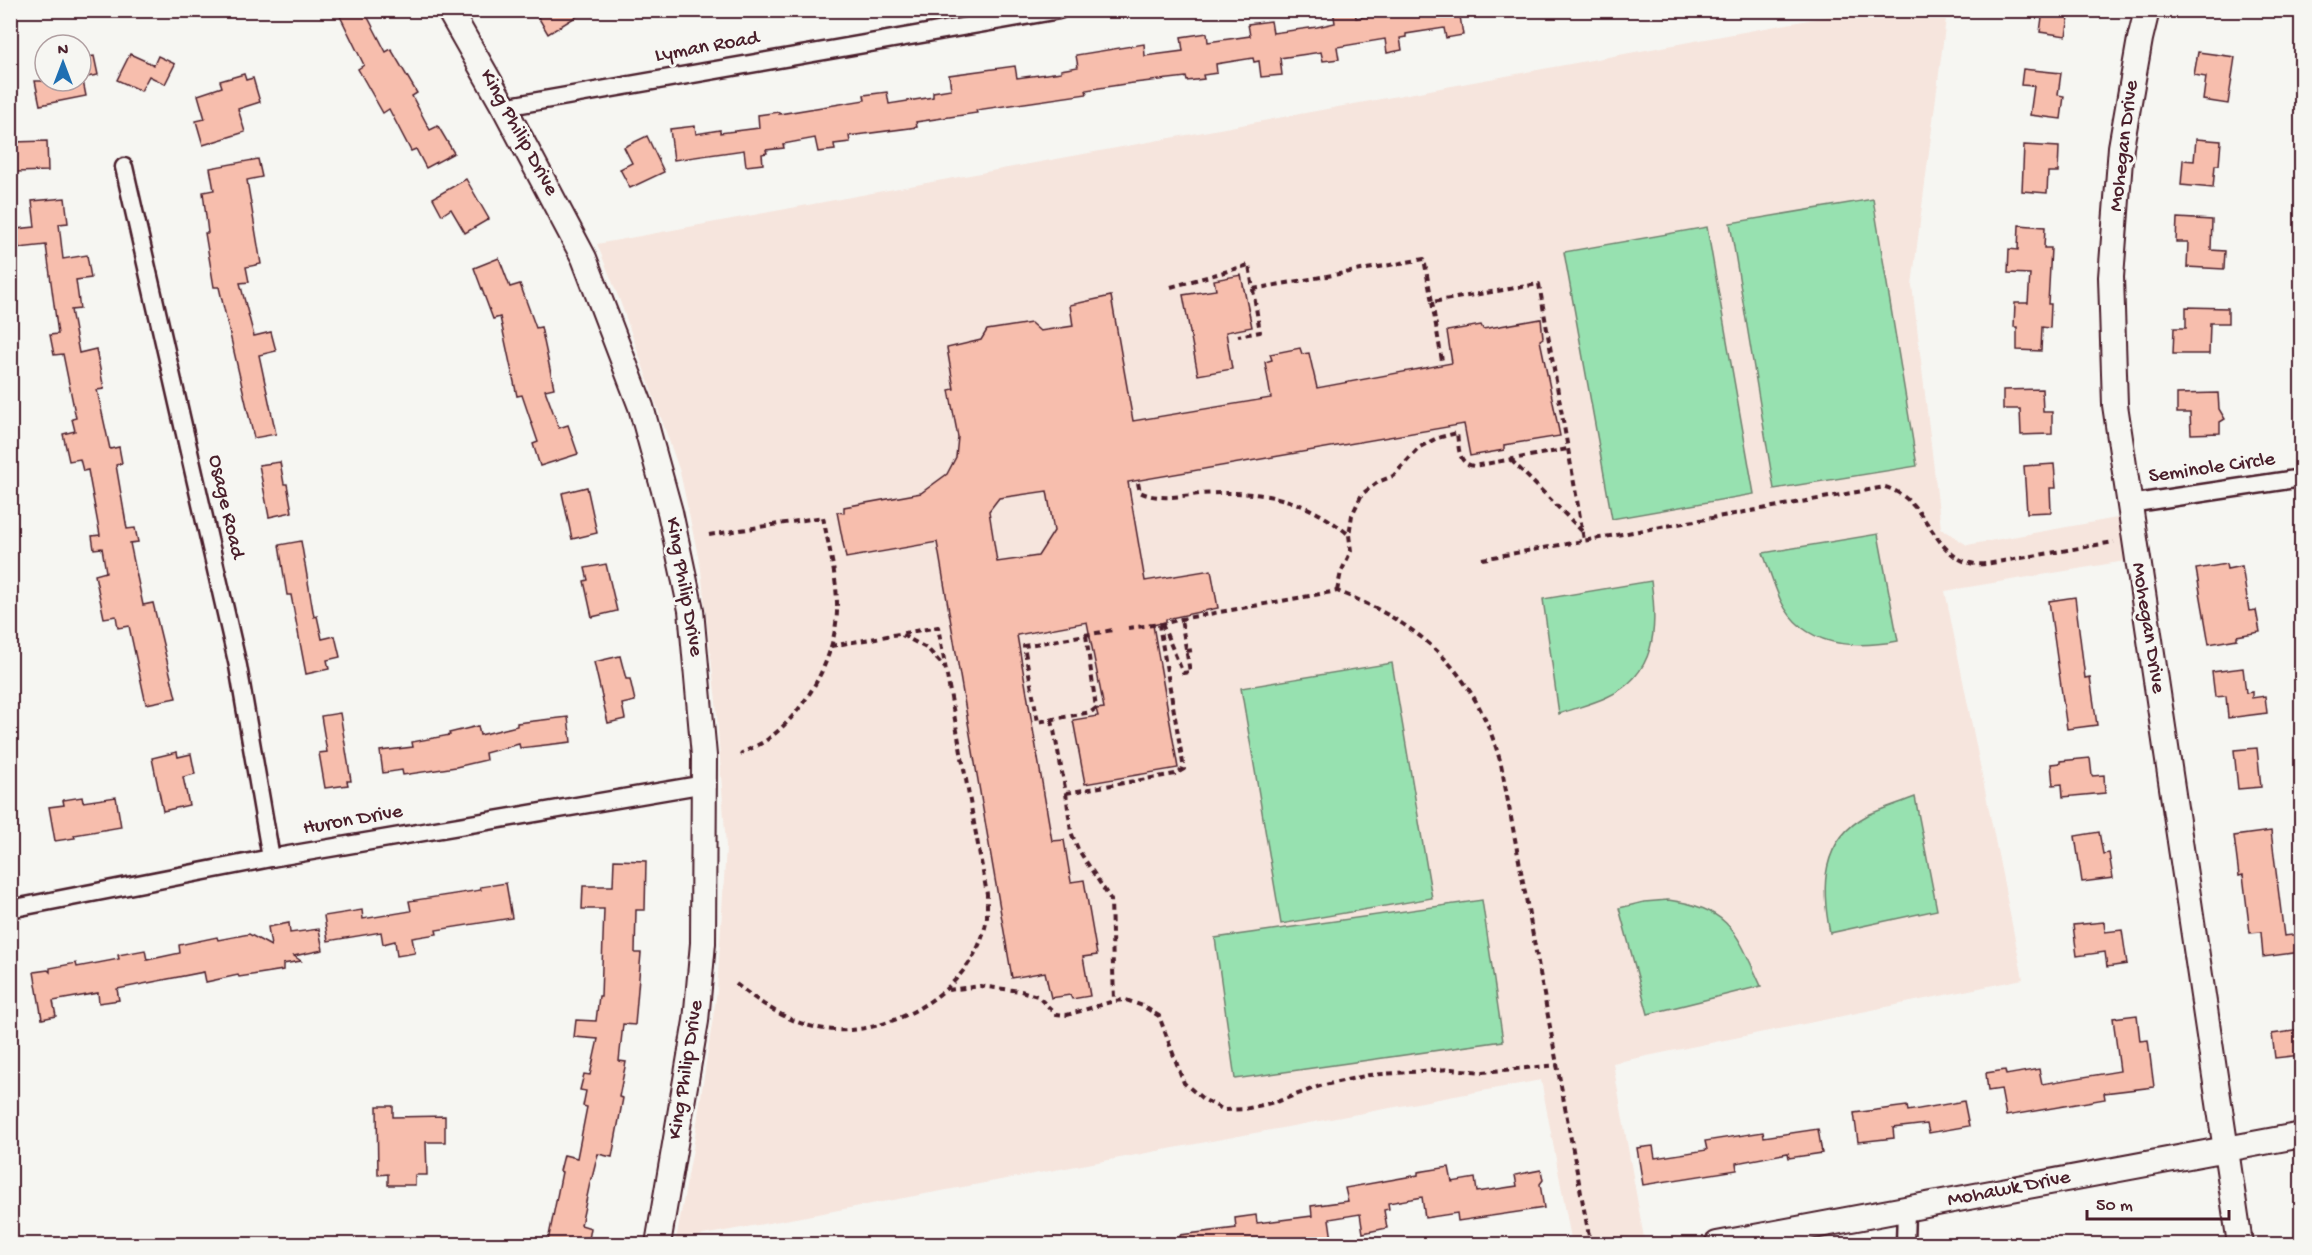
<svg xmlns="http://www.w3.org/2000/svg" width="2312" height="1255" font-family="'Gochi Hand',sans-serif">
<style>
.built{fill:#f6e5dd}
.green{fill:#97e1b0;stroke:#70806e;stroke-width:1.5}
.building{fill:#f7bead;stroke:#4a1f2b;stroke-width:1.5;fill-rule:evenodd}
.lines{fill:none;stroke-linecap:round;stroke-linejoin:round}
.street-casing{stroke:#4a1f2b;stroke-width:21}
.secondary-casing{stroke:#4a1f2b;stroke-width:28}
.path{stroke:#4a1f2b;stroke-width:4;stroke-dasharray:6 4.5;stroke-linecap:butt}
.street{stroke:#f6f6f2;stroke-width:16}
.secondary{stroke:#f6f6f2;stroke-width:24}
.labels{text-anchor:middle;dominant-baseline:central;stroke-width:6;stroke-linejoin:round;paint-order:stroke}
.street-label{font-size:21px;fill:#4a1f2b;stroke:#f6f6f2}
</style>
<rect width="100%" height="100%" fill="#f6f6f2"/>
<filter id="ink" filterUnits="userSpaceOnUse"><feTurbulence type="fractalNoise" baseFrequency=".0167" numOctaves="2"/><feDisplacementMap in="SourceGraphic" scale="12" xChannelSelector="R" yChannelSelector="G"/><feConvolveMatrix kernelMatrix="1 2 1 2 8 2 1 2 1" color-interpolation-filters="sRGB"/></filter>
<g filter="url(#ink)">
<polygon class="built" points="1857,11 1947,11 1912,285 1941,528 1967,545 2128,516 2137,559 1945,591 2023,979 1613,1063 1645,1244 1572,1244 1541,1080 676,1240 693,1149 717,991 726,847 716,701 701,570 680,472 620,301 597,244"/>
<g class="green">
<polygon points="1873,199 1917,466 1774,489 1730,223"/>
<polygon points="1707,227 1754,494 1612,519 1564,252"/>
<path d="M1878,534L1898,641C1854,649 1804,648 1781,601C1774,586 1769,569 1763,553Z"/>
<path d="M1651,581C1658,628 1656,675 1607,697C1592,704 1575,708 1559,714L1543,599Z"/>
<polygon points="1392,663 1432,898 1281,924 1241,688"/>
<path d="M1915,797L1937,910L1830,933C1821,888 1820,840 1868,815C1883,808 1900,803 1915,797Z"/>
<polygon points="1482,900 1503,1041 1235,1079 1215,938"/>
<path d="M1668,900C1731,908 1737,934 1761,986L1648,1014L1619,908L1644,902Z"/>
</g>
<g class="building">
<polygon points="337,10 364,10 386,52 391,49 417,93 412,96 430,130 438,126 454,153 426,168 416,149 411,151 389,109 383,113 358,69 364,65"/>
<polygon points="534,10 587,10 548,34"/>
<polygon points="1333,10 1355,10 1356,18 1405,10 1459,10 1463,35 1446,38 1444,28 1406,34 1406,37 1400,38 1402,50 1387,53 1385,39 1337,47 1339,59 1323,61 1321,52 1280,58 1282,75 1261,77 1259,61 1254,62 1253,58 1216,64 1217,73 1203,75 1204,79 1187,81 1186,77 1125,84 1086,90 1087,94 976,110 977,113 916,122 917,127 849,136 850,142 834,144 835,150 818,152 815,138 783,144 784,148 766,150 767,153 762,154 763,164 746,166 744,150 674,160 670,129 695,126 696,134 720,130 720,133 759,128 758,115 779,112 779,114 865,100 864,95 887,92 889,104 933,97 933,92 951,89 949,75 1015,66 1017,78 1061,72 1061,70 1078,67 1076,55 1144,44 1145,56 1183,51 1181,37 1207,33 1208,42 1250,36 1248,24 1271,21 1273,33 1317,27 1335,23"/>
<polygon points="2043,10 2070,10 2066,36 2040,32"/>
<polygon points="2198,52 2235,57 2228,104 2203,100 2206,77 2194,75"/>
<polygon points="130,54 154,65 158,56 175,64 165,84 149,76 141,91 117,80"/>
<polygon points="94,56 98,75 81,78 81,58"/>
<polygon points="2023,69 2061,73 2058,95 2064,96 2061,119 2030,115 2034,86 2021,85"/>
<polygon points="244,74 246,80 253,78 260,102 238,109 245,132 203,145 196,121 205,119 198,95 222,87 220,81"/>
<polygon points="35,81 83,81 86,96 40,105"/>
<polygon points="647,136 664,172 630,188 620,169 632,163 624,147"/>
<polygon points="2196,139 2221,141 2219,165 2215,165 2213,188 2181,185 2183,160 2194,161"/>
<polygon points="47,141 48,171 15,172 14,142"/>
<polygon points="2024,145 2059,147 2058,172 2048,172 2047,193 2022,191"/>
<polygon points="258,159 262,177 247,180 261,264 246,267 249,282 240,283 254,336 271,332 276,351 259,355 276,434 254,438 219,287 214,287 205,233 208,233 203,192 214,190 210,168"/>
<polygon points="466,179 489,219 465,233 451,209 442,215 433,198"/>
<polygon points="65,198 68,223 59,224 63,259 87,255 91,278 76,280 80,309 71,310 79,353 96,349 104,389 97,390 110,449 119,447 122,463 116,465 127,529 135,528 138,542 130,543 143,605 153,603 176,698 146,704 129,626 118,628 116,616 104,618 95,575 106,572 102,548 94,549 92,536 100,535 88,470 83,471 80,459 69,461 63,434 75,431 72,419 76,418 63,354 54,355 50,335 58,334 46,245 19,248 16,229 35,227 32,201"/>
<polygon points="2177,218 2212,220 2211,250 2225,251 2224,269 2187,267 2188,242 2176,242"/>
<polygon points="2019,225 2045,227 2044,248 2051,248 2048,304 2051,304 2050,328 2042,327 2041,351 2017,350 2017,327 2014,327 2015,303 2028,303 2030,274 2008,273 2009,249 2018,250"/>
<polygon points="499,258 510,287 520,284 536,328 541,327 554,388 545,390 559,428 568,425 578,454 540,466 533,444 538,442 522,395 517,396 500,317 493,319 474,268"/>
<polygon points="1241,275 1252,327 1226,332 1232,369 1198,375 1183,295 1216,290 1214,280"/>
<path d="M1111,296L1133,421L1271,398L1265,362L1272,360L1270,354L1300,348L1302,354L1309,353L1317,388L1452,363L1447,331L1481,325L1483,329L1541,319L1543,338L1540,340L1560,436L1504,445V450L1470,456L1464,424L1128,482L1145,581L1211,570L1218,608L1166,619V622L1153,625L1178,768L1085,784L1073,720L1098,716L1096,709L1104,708L1087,622L1017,635L1052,841L1064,840L1071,882L1084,880L1097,955L1083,957L1090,996L1072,999L1070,995L1051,998L1045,972L1012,978L937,542L846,558L837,512L844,513V507L921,493L947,474L956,457L958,437L949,390L954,389L947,348L981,340L987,330L1031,323L1040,331L1073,326L1070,305ZM1047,491L1054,531L1038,556L997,562L989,511L999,498Z"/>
<polygon points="2186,307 2228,308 2228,323 2210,323 2209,354 2173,354 2174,328 2186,328"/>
<polygon points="2042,389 2043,412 2052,412 2052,434 2021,435 2020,409 2003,409 2003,390"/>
<polygon points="2218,393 2219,409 2225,419 2220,422 2220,433 2191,434 2190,413 2177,413 2177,394"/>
<polygon points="280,462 284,484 287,484 292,512 269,517 259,465"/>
<polygon points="2054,464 2056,488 2050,488 2051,512 2027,513 2024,466"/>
<polygon points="587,487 597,533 572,539 562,493"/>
<polygon points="301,541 314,617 317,616 322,639 335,636 340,657 327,660 329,669 306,674 291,595 287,595 279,545"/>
<polygon points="606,564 617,611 592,617 584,581 588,580 585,568"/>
<polygon points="2226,564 2227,569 2242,566 2249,611 2256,610 2260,632 2237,636 2237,639 2209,644 2196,569"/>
<polygon points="2075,597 2085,678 2090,677 2097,725 2067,729 2049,601"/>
<polygon points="620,656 626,679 630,679 635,701 622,704 625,719 608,723 594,662"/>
<polygon points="2243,668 2246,693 2252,692 2252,698 2265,696 2267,713 2228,718 2226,696 2215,697 2212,672"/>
<polygon points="340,713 351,781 347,781 348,785 325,788 319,753 327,752 321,716"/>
<polygon points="568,717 571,742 520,748 519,744 485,753 486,760 456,767 403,775 402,770 383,773 380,751 413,747 412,742 450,735 449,733 478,726 480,735 517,726 517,723"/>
<polygon points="2257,748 2261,787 2238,789 2234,750"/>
<polygon points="177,752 178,757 191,754 195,774 183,777 189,805 163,811 152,758"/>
<polygon points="2090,758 2092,776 2104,775 2105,793 2063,797 2062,784 2053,785 2051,764 2060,763 2060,761"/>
<polygon points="82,797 83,802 116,797 121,827 74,835 75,838 55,841 49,807 64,805 63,800"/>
<polygon points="2271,831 2284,936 2301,934 2301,952 2263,957 2261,932 2250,933 2243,875 2239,876 2234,836"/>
<polygon points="2099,832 2103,854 2109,853 2113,878 2082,882 2075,836"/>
<polygon points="614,860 646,861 645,910 636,910 635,953 641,953 635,1025 623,1024 619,1061 626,1062 619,1097 623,1098 612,1157 598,1154 592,1178 591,1178 581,1225 591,1228 588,1245 564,1245 548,1241 562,1172 560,1171 564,1155 577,1158 587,1107 583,1106 586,1091 580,1090 584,1074 590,1075 598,1039 574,1037 576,1020 596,1021 599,996 601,996 604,909 582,909 583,886 613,886"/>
<polygon points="506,883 512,918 436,930 437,934 412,938 415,953 397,956 395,941 383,944 381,932 328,941 324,916 362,910 363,919 411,911 409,901 481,890 480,887"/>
<polygon points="2104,922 2105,932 2122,930 2127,964 2107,967 2105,952 2077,956 2073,925"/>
<polygon points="289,923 290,933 319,929 323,950 294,956 301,961 283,964 283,970 239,977 238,975 206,982 204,972 117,989 119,1000 99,1003 98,993 53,1001 56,1016 42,1019 34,972 48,970 50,972 50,968 76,963 77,967 119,959 118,955 145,950 147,960 180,953 179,945 217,937 218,940 249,934 271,946 268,927"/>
<polygon points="2137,1015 2140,1041 2148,1040 2154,1087 2104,1093 2105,1099 2006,1116 2001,1089 1988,1091 1986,1073 2005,1070 2006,1075 2039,1069 2042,1084 2120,1071 2113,1018"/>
<polygon points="2301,1030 2301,1055 2275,1058 2272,1034"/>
<polygon points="1964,1101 1969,1126 1929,1133 1927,1124 1893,1128 1894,1138 1858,1142 1854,1113 1907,1106 1908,1111"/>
<polygon points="377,1106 393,1106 393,1117 445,1116 445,1142 426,1142 427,1175 415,1175 415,1185 388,1185 388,1174 378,1175"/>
<polygon points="1818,1129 1822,1153 1789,1158 1788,1153 1736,1163 1737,1170 1643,1185 1637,1148 1653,1146 1655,1158 1707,1150 1705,1141 1763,1132 1764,1137"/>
<polygon points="1449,1167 1452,1182 1475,1178 1477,1192 1517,1186 1515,1175 1541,1170 1543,1180 1540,1184 1544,1208 1458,1221 1457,1213 1425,1218 1422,1197 1388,1203 1389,1209 1384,1210 1387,1228 1363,1233 1360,1214 1329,1219 1332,1240 1302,1244 1301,1238 1266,1245 1181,1245 1180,1235 1236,1228 1235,1218 1256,1215 1257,1223 1312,1216 1311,1206 1348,1201 1345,1188 1418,1175 1418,1172"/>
</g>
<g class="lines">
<g class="street-casing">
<g id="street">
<polyline points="504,107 1059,10"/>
<polyline points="124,167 238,666 271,858"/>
<polyline points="2129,504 2302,478"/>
<polyline points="10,909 271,858 705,784"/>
<polyline points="1905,1244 1906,1210"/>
</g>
</g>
<g class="secondary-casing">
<g id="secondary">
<polyline points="449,10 504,107 584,258 641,407 670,512 691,610 704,756 703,943 696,1021 658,1244"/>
<polyline points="2147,10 2140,39 2121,147 2111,277 2115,405 2240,1244"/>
<polyline points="1717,1244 2302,1135"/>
</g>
</g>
<g class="path">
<polyline points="1171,287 1249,265 1260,332 1238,336"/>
<polyline points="1253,289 1424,259 1432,302 1539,284 1584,540"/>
<polyline points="1432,302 1442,361"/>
<polyline points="1511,460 1582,531"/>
<path d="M1138,483L1140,492C1157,501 1181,496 1200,494C1258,490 1302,496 1348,534"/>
<path d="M709,535L823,517C829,548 838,581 837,612C835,659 806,711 768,739C760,745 749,749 740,754"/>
<path d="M1482,559L1885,487C1932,500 1933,569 1986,564L2114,542"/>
<path d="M1337,591L1341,572L1351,551L1349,535L1352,515L1362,494L1378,482L1393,476L1420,447L1437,438L1457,433C1459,446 1457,464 1474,466L1568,449"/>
<polyline points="1162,624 1183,673 1190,672 1181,619"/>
<path d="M1128,628L1162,624L1181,619L1337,591C1424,625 1476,673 1501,764L1589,1236"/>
<polyline points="902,635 928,649 945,668"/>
<polyline points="1086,635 1096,708 1091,712 1038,722 1024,646 1113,630"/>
<polyline points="1186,651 1194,650"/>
<polyline points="1052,720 1066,793 1071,832 1078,849 1111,900 1114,1001"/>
<polyline points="1066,793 1175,774 1184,769 1159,625"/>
<path d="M736,984C764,1006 796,1028 834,1030C898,1034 978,985 987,917C987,910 987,902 987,894L938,627L831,646"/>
<polyline points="948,990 980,986 1021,991 1037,996 1056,1014 1067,1015 1114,1001 1126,1000 1143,1006 1159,1016 1184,1083 1203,1099 1224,1110 1245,1109 1279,1101 1320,1086 1369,1075 1451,1069 1483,1072 1558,1065"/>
</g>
<use href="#street" class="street"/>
<use href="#secondary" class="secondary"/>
</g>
</g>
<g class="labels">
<g class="street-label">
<text transform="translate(707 48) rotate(-10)">Lyman Road</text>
<text transform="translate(518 133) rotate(61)">King Philip Drive</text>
<text transform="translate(2125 146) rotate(-83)">Mohegan Drive</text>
<text transform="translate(2212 469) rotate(-8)">Seminole Circle</text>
<text transform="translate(225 507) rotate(77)">Osage Road</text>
<text transform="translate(683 587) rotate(80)">King Philip Drive</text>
<text transform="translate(2147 628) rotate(81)">Mohegan Drive</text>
<text transform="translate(353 821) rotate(-10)">Huron Drive</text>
<text transform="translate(687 1070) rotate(-81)">King Philip Drive</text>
<text transform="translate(2009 1190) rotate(-11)">Mohawk Drive</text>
</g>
</g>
<rect width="2312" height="1255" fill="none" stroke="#f6f6f2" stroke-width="36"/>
<rect x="18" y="18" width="2276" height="1219" fill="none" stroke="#4a1f2b" stroke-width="2" filter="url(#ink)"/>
<g transform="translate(63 63)"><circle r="28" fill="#f6f6f2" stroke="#b1a0a2" stroke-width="1.5"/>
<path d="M0-4.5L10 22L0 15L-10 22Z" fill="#1f6fb2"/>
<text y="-9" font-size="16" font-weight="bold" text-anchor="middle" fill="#4a1f2b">N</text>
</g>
<path d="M2087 1210v9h142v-9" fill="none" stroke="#4a1f2b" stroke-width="3"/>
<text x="2096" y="1210" font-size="18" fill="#4a1f2b" stroke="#f6f6f2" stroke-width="4.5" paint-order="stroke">50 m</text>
</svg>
